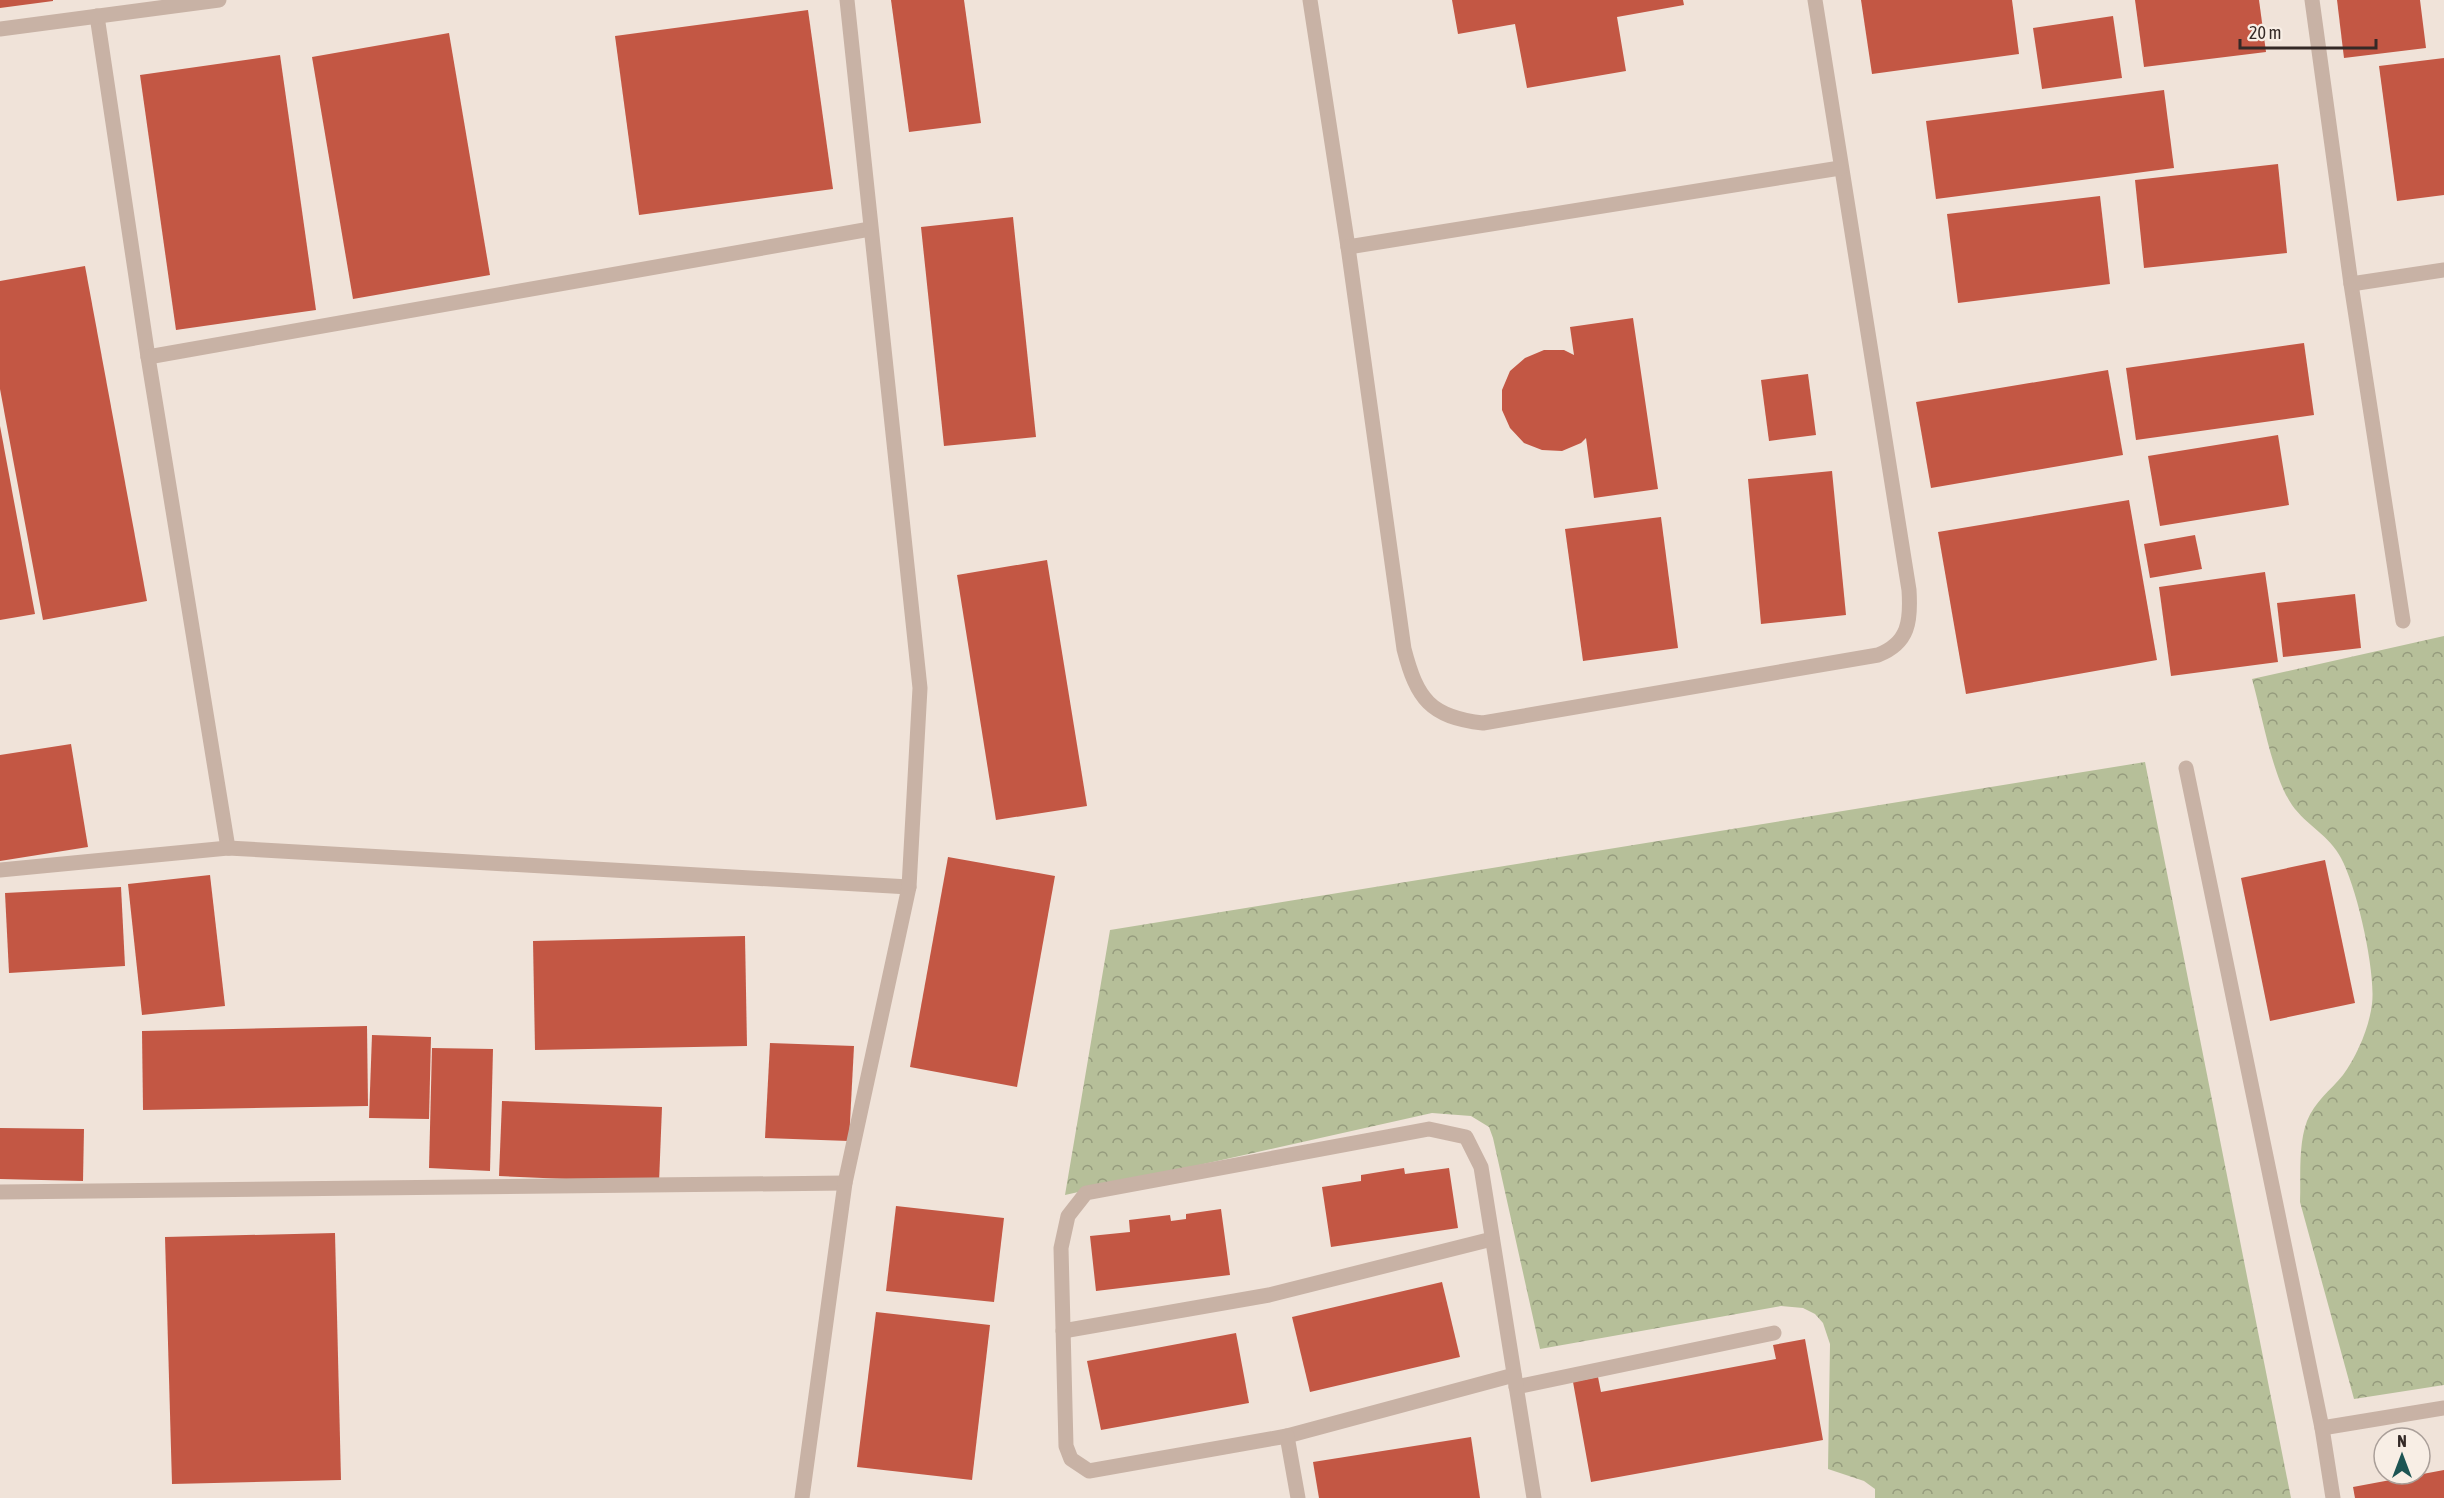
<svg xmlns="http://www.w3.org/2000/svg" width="2444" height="1498" font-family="'Asap Condensed',sans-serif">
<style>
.forest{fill:url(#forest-crowns)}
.building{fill:#c35744}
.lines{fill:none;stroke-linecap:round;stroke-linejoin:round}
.minor{stroke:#c8b2a5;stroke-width:15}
</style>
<defs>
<pattern id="forest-crowns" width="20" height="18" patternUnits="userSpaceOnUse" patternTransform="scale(1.5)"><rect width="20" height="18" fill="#b6bf99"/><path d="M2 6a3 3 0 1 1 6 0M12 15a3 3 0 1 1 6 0" fill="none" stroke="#959b7d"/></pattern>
</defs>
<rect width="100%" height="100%" fill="#f0e3d9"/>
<g class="forest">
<path d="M2444,636V1385L2354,1399L2300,1202C2301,1177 2298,1145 2307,1121C2315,1101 2330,1091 2343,1075C2357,1056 2369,1028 2372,1004C2376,972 2357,887 2341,858C2330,836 2306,825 2292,805C2272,776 2262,714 2252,679Z"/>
<polygon points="2145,762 2291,1498 1875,1498 1875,1489 1864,1481 1828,1469 1830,1344 1823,1323 1815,1314 1803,1308 1781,1306 1540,1349 1493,1138 1489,1127 1471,1116 1432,1113 1065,1195 1110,930"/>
</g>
<g class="building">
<polygon points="0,0 53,0 53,1 0,8"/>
<polygon points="891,0 964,0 981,123 909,132"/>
<polygon points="1452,0 1683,0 1684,5 1617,17 1626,71 1527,88 1515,24 1458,34"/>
<polygon points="1861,0 2012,0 2019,54 1872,74"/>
<polygon points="2135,0 2259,0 2266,52 2144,67"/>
<polygon points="2337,0 2420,0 2426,48 2344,58"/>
<polygon points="808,10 833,189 639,215 615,36"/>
<polygon points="2113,16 2122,78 2042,89 2033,28"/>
<polygon points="449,33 490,275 353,299 312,57"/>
<polygon points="280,55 316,310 176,330 140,75"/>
<polygon points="2444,58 2444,195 2397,201 2379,66"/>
<polygon points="2164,90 2174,168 1936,199 1926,121"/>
<polygon points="2278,164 2287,253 2144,268 2135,180"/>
<polygon points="2100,196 2110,284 1958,303 1947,214"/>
<polygon points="1013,217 1036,437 944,446 921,227"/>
<polygon points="85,266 147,601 43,620 0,389 0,281"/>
<polygon points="1633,318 1658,489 1594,498 1586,438 1581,443 1562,451 1542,450 1524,443 1510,428 1502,410 1502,390 1510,371 1525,358 1544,350 1564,350 1574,355 1570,327"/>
<polygon points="2304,343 2314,415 2136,440 2126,368"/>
<polygon points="2108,370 2123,455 1931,488 1916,402"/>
<polygon points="1808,374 1816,435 1769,441 1761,380"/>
<polygon points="0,426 35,614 0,620"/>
<polygon points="2278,435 2289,505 2160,526 2148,456"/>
<polygon points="1832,471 1846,615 1761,624 1748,479"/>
<polygon points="2129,500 2157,660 1966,694 1938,532"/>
<polygon points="1661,517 1678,648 1583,661 1565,529"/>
<polygon points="2195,535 2202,569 2150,578 2144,544"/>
<polygon points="1047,560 1087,806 996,820 957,575"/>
<polygon points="2265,572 2278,662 2171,676 2159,587"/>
<polygon points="2355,594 2361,648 2283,657 2277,603"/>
<polygon points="71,744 88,847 0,861 0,755"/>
<polygon points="948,857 1055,876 1017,1087 910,1067"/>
<polygon points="2325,860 2355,1003 2270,1021 2241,878"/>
<polygon points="210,875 225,1006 142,1015 128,884"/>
<polygon points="121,887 125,966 9,973 5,893"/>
<polygon points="745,936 747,1046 535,1050 533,941"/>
<polygon points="367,1026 368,1106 143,1110 142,1031"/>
<polygon points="372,1035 431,1037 429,1119 369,1118"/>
<polygon points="770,1043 854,1046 849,1141 765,1138"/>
<polygon points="432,1048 493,1049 490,1171 429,1168"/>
<polygon points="502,1101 662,1107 659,1183 499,1176"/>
<polygon points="0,1128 84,1129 83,1181 0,1179"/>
<polygon points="1404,1168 1405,1174 1449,1168 1458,1228 1331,1247 1322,1187 1361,1181 1361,1175"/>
<polygon points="896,1206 1004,1218 994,1302 886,1291"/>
<polygon points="1221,1209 1230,1275 1096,1291 1090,1236 1130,1232 1129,1220 1170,1215 1171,1221 1186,1219 1186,1214"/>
<polygon points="335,1233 341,1480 172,1484 165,1237"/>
<polygon points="1442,1282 1460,1357 1310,1392 1292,1317"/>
<polygon points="876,1312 990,1325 972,1480 857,1467"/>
<polygon points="1236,1333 1249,1403 1101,1430 1087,1361"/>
<polygon points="1805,1339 1823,1440 1591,1482 1573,1382 1598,1377 1601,1392 1776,1359 1773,1345"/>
<polygon points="1471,1437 1480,1498 1319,1498 1313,1462"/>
<polygon points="2444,1470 2444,1498 2355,1498 2353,1487"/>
</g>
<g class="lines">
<g class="minor">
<path d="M1310,0L1348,247L1404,649C1417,699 1430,717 1483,723L1878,655C1909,643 1911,621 1909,590L1815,0"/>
<polyline points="2312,0 2351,284 2403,621"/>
<polyline points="97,16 148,357 228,848"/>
<polyline points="0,29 219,0"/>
<polyline points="1348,247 1840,168"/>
<polyline points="2351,284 2444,270"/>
<polyline points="148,357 870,229"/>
<polyline points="2186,768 2322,1428 2333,1498"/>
<polyline points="0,870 228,848 909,887"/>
<polyline points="0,1192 845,1183"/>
<polyline points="1063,1331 1269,1295 1492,1239"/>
<polyline points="1516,1387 1774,1333"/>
<polyline points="2322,1428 2444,1408"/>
<polyline points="1287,1436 1514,1375"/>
<polyline points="802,1498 845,1183 909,887 920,688 847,0"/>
<polyline points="1298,1498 1287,1436 1089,1471 1071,1459 1066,1446 1061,1248 1068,1216 1086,1193 1429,1129 1466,1137 1481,1167 1534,1498"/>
</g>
</g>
<g transform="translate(2402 1456)"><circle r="28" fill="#f8eee5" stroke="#aa9f99" stroke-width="1.5"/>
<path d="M0-4.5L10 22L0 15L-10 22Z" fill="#1d5453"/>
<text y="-9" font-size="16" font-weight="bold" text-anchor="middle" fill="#342926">N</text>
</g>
<path d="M2240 39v9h136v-9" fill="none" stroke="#342926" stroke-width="3"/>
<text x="2249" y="39" font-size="18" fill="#342926" stroke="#f8eee5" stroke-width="4.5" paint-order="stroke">20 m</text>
</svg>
